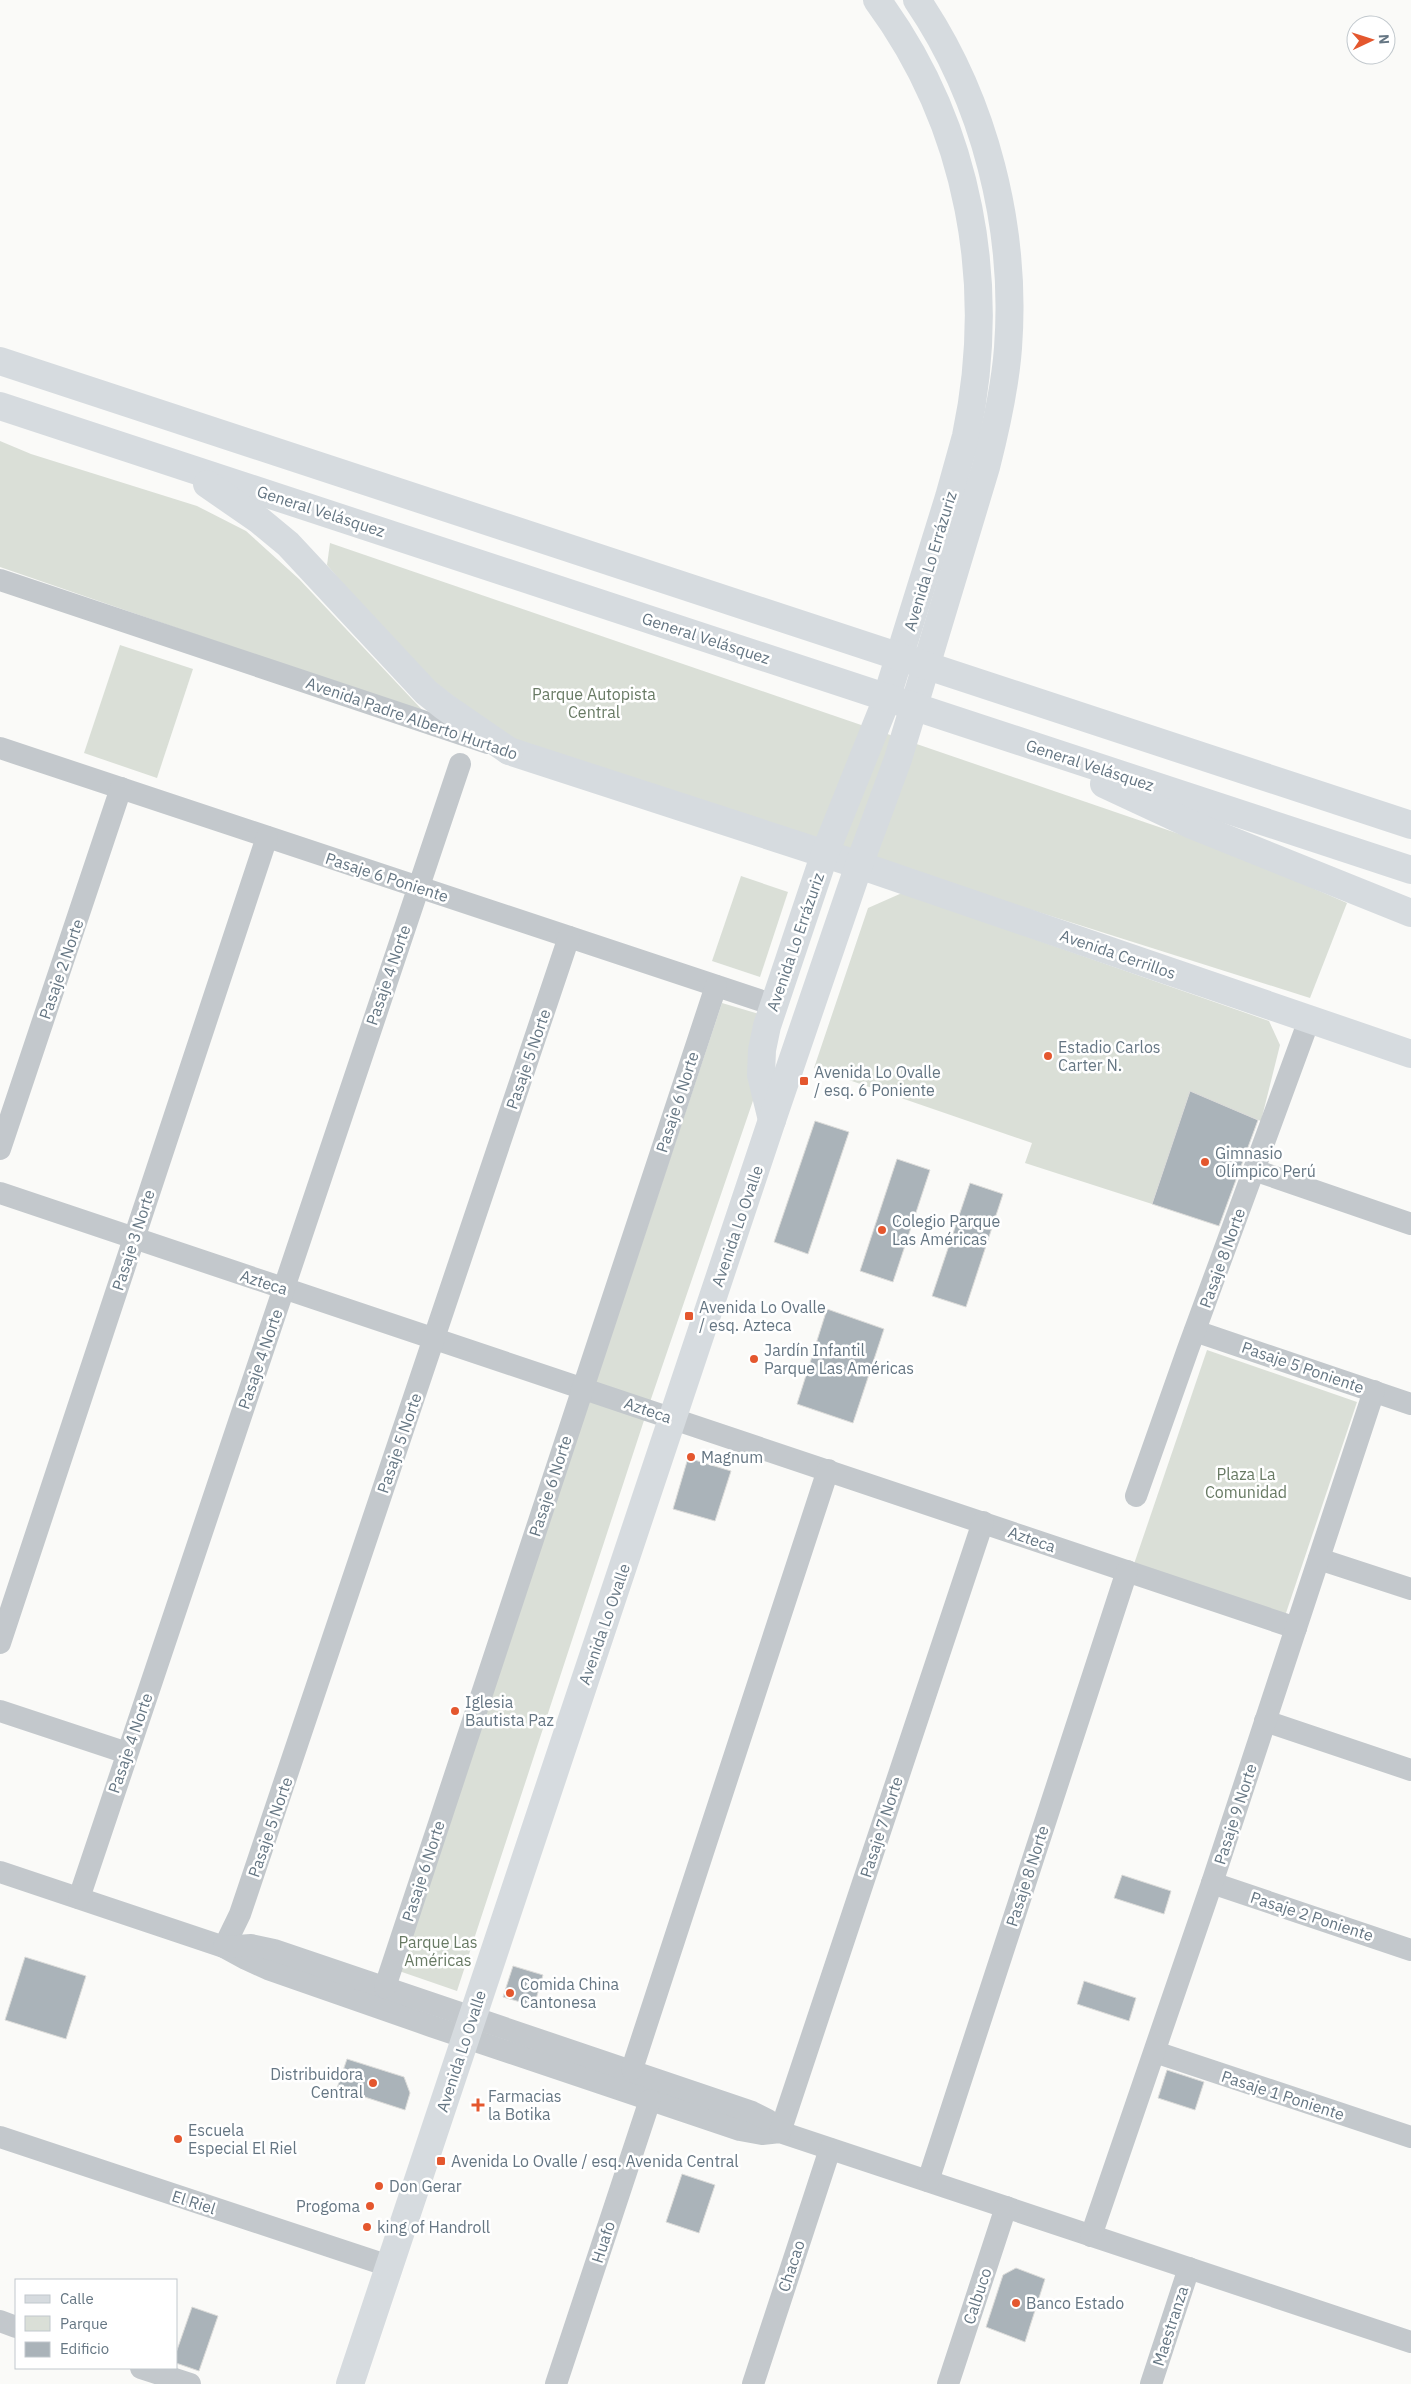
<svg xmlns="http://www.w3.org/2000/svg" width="1411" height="2384" font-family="'IBM Plex Sans',sans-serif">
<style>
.green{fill:#dadfd7}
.building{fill:#aab3b9;stroke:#dcdcda}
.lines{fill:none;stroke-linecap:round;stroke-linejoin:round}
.minor{stroke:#c3c8cc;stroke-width:22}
.major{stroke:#d6dbdf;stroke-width:28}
.highway{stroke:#d6dbdf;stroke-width:28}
.poi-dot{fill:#e4572e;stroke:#fff;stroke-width:2}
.labels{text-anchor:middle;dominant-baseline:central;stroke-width:5;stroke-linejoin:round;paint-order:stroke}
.street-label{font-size:16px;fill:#657683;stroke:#fff}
.park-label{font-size:16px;fill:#687a64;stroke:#fff}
.poi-label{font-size:16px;fill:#657683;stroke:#fff;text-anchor:start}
</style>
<rect width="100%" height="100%" fill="#fafaf8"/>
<g class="green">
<polygon points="0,441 31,454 197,506 246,531 299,579 426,714 0,567"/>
<polygon points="330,543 1223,849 1347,903 1310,998 579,767 505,737 408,661 327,565"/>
<polygon points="120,645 193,669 157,778 84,753"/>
<polygon points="741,876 788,892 760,977 712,961"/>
<polygon points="902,893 1269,1021 1280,1045 1261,1121 1190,1092 1152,1204 1025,1163 1032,1143 814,1068 868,908"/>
<polygon points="722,1003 759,1014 757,1089 651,1399 457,1991 399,1971"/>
<polygon points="1207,1350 1357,1402 1285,1616 1134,1564"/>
</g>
<g class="building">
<polygon points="1190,1091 1258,1120 1219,1226 1152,1204"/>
<polygon points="815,1121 849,1132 808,1254 774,1242"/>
<polygon points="897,1159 930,1170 893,1282 860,1271"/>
<polygon points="970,1183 1003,1194 966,1307 932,1296"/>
<polygon points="827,1309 884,1329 853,1423 797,1404"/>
<polygon points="688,1458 731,1471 715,1521 673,1509"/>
<polygon points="1122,1875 1171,1891 1164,1914 1114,1898"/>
<polygon points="25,1957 86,1976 66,2039 5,2020"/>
<polygon points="513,1966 543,1975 534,2006 503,1997"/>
<polygon points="1084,1981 1136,1998 1129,2021 1077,2004"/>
<polygon points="347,2059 404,2077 410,2093 405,2110 337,2088"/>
<polygon points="1167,2070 1204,2082 1195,2110 1158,2098"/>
<polygon points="682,2174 715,2185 699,2233 666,2222"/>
<polygon points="1016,2268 1045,2279 1025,2342 986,2327 1003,2275"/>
<polygon points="192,2307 218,2316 199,2371 176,2363 176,2353"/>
</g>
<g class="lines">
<g class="minor">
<polyline points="0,580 488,743"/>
<polyline points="0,748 774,1005"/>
<polyline points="0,1149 121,788"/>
<polyline points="1254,1170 1411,1224"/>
<polyline points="0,1193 1296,1628"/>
<polyline points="1195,1331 1411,1404"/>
<polyline points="1136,1496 1188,1349 1309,1020"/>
<polyline points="1319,1559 1411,1589"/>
<polyline points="0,1643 267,837"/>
<polyline points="0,1711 127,1753"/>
<polyline points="1265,1721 1411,1770"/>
<polyline points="0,1872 224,1947 246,1959 268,1969 431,2026 740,2130 762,2134 780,2132 1411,2342"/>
<polyline points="1212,1883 1411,1950"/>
<polyline points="79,1898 460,764"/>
<polyline points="224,1947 240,1914 569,937"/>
<polyline points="224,1947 251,1945 274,1950 752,2112 768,2120 780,2132"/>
<polyline points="385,1987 716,986"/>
<polyline points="1155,2052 1411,2137"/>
<polyline points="632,2069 828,1470"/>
<polyline points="780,2132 983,1522"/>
<polyline points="0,2137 389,2266"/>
<polyline points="928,2181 1127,1571"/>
<polyline points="1091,2236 1212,1883 1374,1391"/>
<polyline points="0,2321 16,2327"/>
<polyline points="141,2368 190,2384"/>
<polyline points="556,2384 650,2100"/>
<polyline points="753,2384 830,2149"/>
<polyline points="948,2384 1006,2207"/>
<polyline points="1151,2384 1189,2268"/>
</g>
<g class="major">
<polyline points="509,751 859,865 1411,1054"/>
<path d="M772,1120L761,1075L762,1050L767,1026L825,853L884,706L949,497L966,436C998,284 970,126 877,0"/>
<path d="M350,2384L772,1120L859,865L898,759L986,467C996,428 1005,388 1008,348C1017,228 985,100 917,0"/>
</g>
<g class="highway">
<polyline points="0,361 1411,825"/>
<polyline points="0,406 1411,870"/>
<polyline points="207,484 259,520 288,544 426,692 445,707 509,751"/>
<polyline points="1104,784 1192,825 1411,913"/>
</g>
</g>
<g class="poi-dot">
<circle cx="1048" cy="1056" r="5"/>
<rect x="799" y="1076" width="10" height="10" rx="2.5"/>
<circle cx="1205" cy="1162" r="5"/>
<circle cx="882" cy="1230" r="5"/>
<rect x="684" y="1311" width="10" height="10" rx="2.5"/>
<circle cx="754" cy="1359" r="5"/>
<circle cx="691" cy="1457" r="5"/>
<circle cx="455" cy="1711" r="5"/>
<circle cx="510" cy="1993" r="5"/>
<circle cx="373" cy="2083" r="5"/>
<path d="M475.5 2097.5h5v5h5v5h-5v5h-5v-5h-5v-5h5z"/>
<circle cx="178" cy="2139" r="5"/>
<rect x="436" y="2156" width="10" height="10" rx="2.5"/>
<circle cx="379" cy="2186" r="5"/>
<circle cx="370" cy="2206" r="5"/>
<circle cx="367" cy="2227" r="5"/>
<circle cx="1016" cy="2303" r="5"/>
</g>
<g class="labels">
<g class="street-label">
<text transform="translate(321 511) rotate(18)">General Velásquez</text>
<text transform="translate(930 561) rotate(-73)">Avenida Lo Errázuriz</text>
<text transform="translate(706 638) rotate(18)">General Velásquez</text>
<text transform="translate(412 718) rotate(19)">Avenida Padre Alberto Hurtado</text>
<text transform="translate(1090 765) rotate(18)">General Velásquez</text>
<text transform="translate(387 877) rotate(18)">Pasaje 6 Poniente</text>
<text transform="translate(795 942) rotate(-71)">Avenida Lo Errázuriz</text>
<text transform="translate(1118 954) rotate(19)">Avenida Cerrillos</text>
<text transform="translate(61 969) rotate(-71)">Pasaje 2 Norte</text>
<text transform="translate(388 975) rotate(-71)">Pasaje 4 Norte</text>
<text transform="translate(528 1059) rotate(-71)">Pasaje 5 Norte</text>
<text transform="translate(677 1102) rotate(-72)">Pasaje 6 Norte</text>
<text transform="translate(737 1226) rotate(-71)">Avenida Lo Ovalle</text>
<text transform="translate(133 1240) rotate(-72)">Pasaje 3 Norte</text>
<text transform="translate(1222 1258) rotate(-70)">Pasaje 8 Norte</text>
<text transform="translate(264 1282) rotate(18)">Azteca</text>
<text transform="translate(260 1359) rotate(-71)">Pasaje 4 Norte</text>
<text transform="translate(1303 1367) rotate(19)">Pasaje 5 Poniente</text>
<text transform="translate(648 1410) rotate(19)">Azteca</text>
<text transform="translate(399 1443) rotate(-71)">Pasaje 5 Norte</text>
<text transform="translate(550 1486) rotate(-72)">Pasaje 6 Norte</text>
<text transform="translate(1032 1539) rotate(19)">Azteca</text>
<text transform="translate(604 1624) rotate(-71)">Avenida Lo Ovalle</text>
<text transform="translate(130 1743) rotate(-71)">Pasaje 4 Norte</text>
<text transform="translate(1235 1814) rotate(-72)">Pasaje 9 Norte</text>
<text transform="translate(270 1827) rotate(-71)">Pasaje 5 Norte</text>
<text transform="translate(881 1827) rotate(-72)">Pasaje 7 Norte</text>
<text transform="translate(423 1871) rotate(-72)">Pasaje 6 Norte</text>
<text transform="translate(1027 1876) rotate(-72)">Pasaje 8 Norte</text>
<text transform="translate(1312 1916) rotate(18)">Pasaje 2 Poniente</text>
<text transform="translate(461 2051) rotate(-72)">Avenida Lo Ovalle</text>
<text transform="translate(1283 2095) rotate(18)">Pasaje 1 Poniente</text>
<text transform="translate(194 2202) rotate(18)">El Riel</text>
<text transform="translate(603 2242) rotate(-72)">Huafo</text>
<text transform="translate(791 2266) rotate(-72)">Chacao</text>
<text transform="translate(977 2296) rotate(-72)">Calbuco</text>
<text transform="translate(1170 2326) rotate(-72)">Maestranza</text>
</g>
<g class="park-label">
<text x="594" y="694">Parque Autopista<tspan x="594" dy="18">Central</tspan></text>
<text x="1246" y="1474">Plaza La<tspan x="1246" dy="18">Comunidad</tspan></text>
<text x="438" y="1942">Parque Las<tspan x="438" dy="18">Américas</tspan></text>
</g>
<g class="poi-label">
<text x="1058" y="1047">Estadio Carlos<tspan x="1058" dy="18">Carter N.</tspan></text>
<text x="814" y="1072">Avenida Lo Ovalle<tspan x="814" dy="18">/ esq. 6 Poniente</tspan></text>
<text x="1215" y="1153">Gimnasio<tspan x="1215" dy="18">Olímpico Perú</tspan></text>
<text x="892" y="1221">Colegio Parque<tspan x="892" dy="18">Las Américas</tspan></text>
<text x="699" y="1307">Avenida Lo Ovalle<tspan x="699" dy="18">/ esq. Azteca</tspan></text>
<text x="764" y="1350">Jardín Infantil<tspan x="764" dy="18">Parque Las Américas</tspan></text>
<text x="701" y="1457">Magnum</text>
<text x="465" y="1702">Iglesia<tspan x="465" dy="18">Bautista Paz</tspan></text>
<text x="520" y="1984">Comida China<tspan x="520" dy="18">Cantonesa</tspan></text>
<text x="363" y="2074" text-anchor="end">Distribuidora<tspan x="363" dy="18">Central</tspan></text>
<text x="488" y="2096">Farmacias<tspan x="488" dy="18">la Botika</tspan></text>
<text x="188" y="2130">Escuela<tspan x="188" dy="18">Especial El Riel</tspan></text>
<text x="451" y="2161">Avenida Lo Ovalle / esq. Avenida Central</text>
<text x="389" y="2186">Don Gerar</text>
<text x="360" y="2206" text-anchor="end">Progoma</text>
<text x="377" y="2227">king of Handroll</text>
<text x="1026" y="2303">Banco Estado</text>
</g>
</g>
<rect x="15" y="2279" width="162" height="90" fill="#ffffff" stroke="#c1c8cd"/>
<rect x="25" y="2295" width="25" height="8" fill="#d6dbdf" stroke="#c1c8cd"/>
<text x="60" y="2304" font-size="15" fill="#657683">Calle</text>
<rect x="25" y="2316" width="25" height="15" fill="#dadfd7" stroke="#c1c8cd"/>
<text x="60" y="2329" font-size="15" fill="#657683">Parque</text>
<rect x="25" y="2342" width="25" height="15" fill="#aab3b9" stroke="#c1c8cd"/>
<text x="60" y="2354" font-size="15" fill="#657683">Edificio</text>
<g transform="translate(1371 40) rotate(86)"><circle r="24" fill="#ffffff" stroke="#c1c8cd"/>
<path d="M0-4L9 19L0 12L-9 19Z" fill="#e4572e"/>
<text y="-8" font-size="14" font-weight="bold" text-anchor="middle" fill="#657683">N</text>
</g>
</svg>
